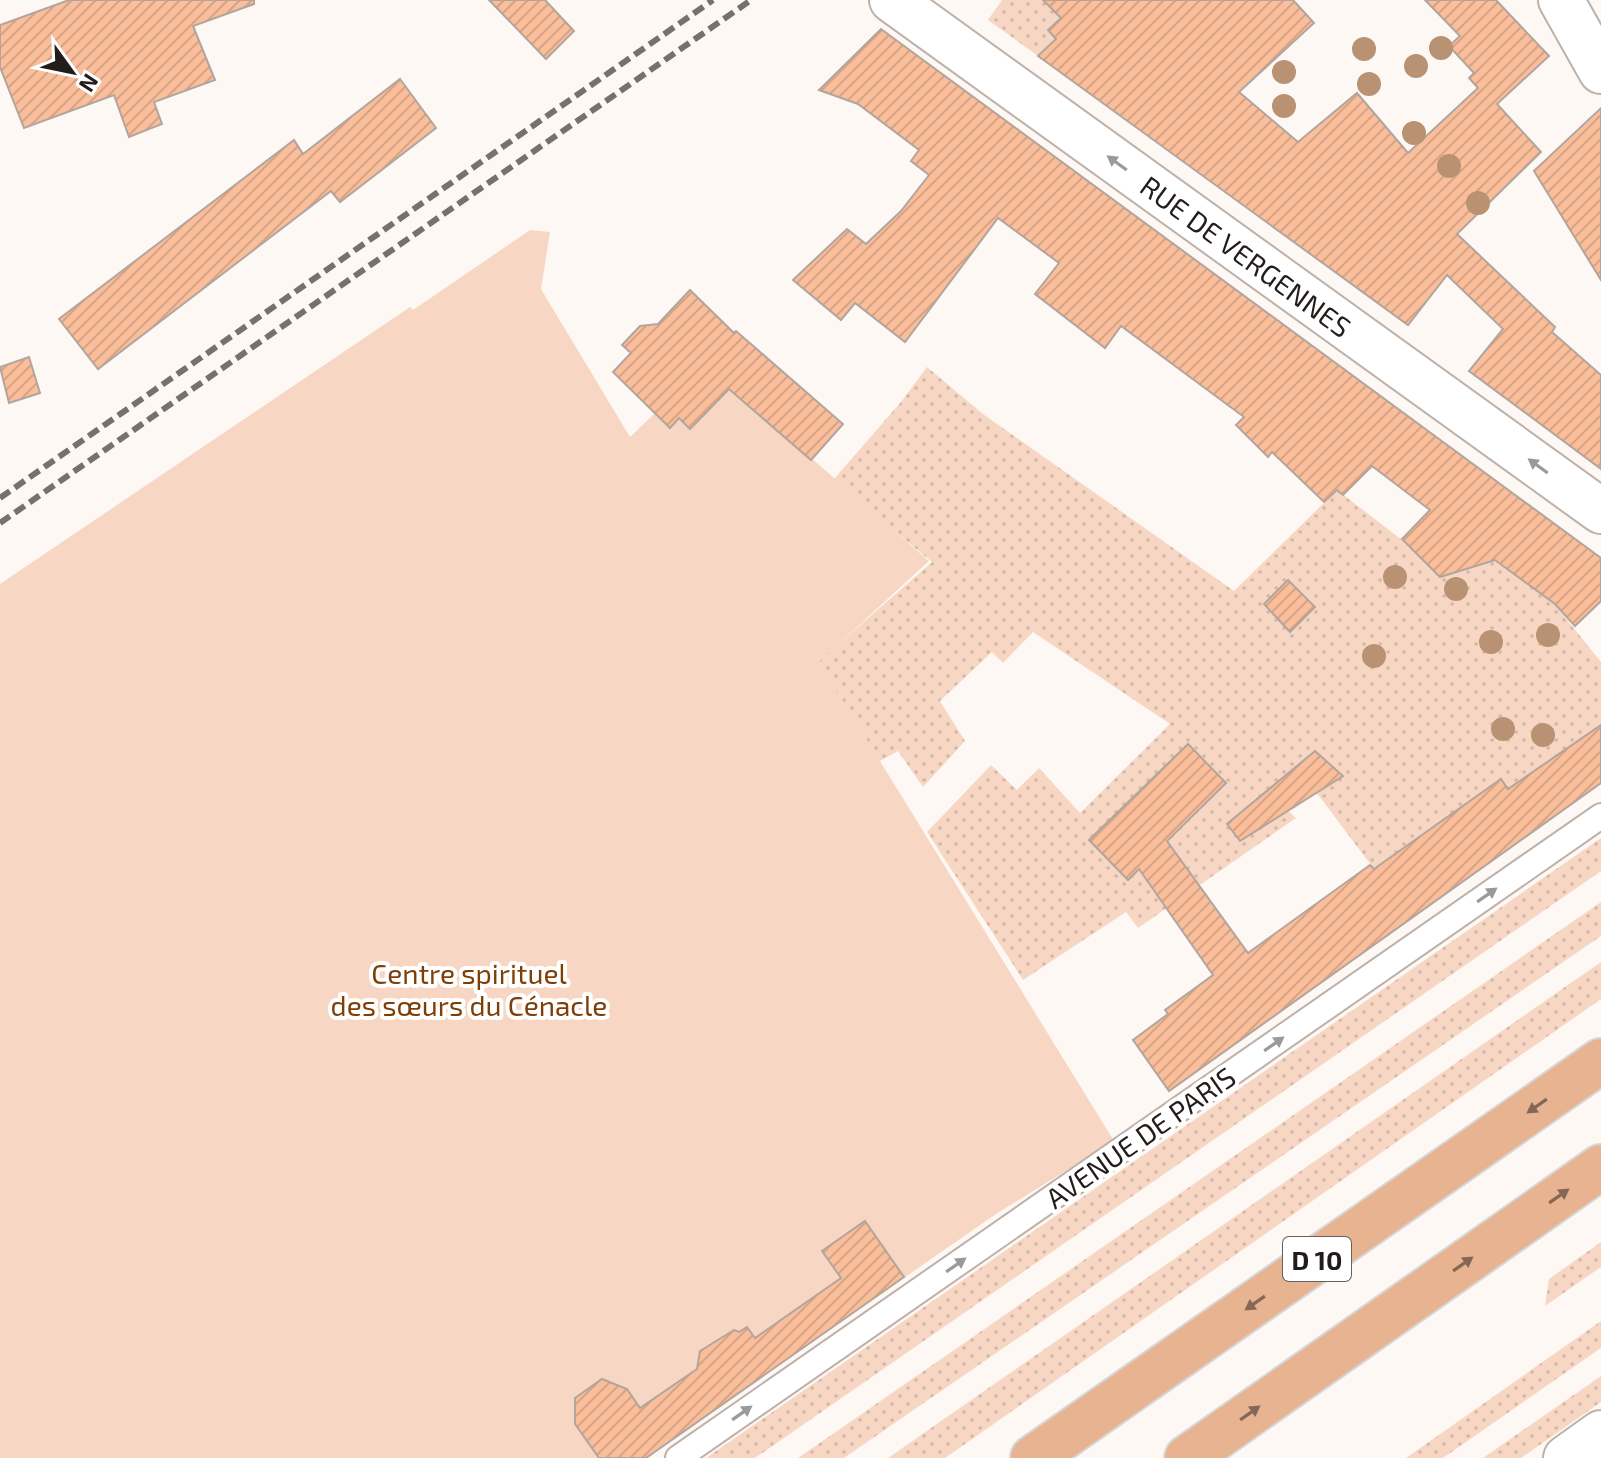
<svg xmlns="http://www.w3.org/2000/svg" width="1601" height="1458" font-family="'Exo 2',sans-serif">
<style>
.grass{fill:url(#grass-dots)}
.garden{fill:#f7d7c3}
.building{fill:url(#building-hatch);stroke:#b2a59d;stroke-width:2}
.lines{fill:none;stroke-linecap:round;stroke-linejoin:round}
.lane-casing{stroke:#beb1a9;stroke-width:28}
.street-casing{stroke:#beb1a9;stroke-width:48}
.primary-casing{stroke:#d7d6d6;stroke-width:48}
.lane{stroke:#fff;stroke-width:24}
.street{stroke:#fff;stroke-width:44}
.primary{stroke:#e7b391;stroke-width:44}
.rail{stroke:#76716e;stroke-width:6;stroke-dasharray:12 6;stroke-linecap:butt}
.tree{fill:#b89272}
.oneway{fill:#9c9998}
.oneway2{fill:#846856}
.labels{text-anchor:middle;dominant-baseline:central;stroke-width:8;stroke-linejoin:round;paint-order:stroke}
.shield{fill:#fff;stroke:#64615f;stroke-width:2}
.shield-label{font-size:26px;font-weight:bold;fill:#221d1a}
.street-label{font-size:28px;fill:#221d1a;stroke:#fff}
.park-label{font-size:28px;fill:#7f3e06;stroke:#fff}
</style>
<defs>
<pattern id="grass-dots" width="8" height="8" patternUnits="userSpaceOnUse" patternTransform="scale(2)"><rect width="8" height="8" fill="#f7d7c3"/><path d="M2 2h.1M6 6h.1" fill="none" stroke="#d3b8a7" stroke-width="1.8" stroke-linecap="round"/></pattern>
<pattern id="building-hatch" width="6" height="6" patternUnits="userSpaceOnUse" patternTransform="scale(2)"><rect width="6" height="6" fill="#fabe9a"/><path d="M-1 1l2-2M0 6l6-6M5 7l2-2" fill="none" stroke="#d6a384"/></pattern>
</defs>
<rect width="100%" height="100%" fill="#fef8f5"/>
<g class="grass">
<polygon points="1002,0 1043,0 1064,16 1049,30 1056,39 1038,56 988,20"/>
<polygon points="927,367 983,414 1234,591 1337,490 1410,546 1495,560 1552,601 1601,662 1601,725 1508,789 1501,779 1374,869 1316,792 1288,811 1296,818 1138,928 1126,912 1023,980 927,832 991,765 1017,790 1039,768 1080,813 1170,724 1033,632 1003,663 992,652 940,701 965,741 923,787 898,751 880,761 818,662 932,562 833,480 901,402"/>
<polygon points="1601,838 1601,871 755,1458 706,1458"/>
<polygon points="1601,902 1601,936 844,1458 798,1458"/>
<polygon points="1601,962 1601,999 945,1458 888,1458"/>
<polygon points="1601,1242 1601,1267 1545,1306 1549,1279"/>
<polygon points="1601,1321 1601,1348 1443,1458 1406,1458"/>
<polygon points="1601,1376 1601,1402 1521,1458 1483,1458"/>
</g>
<polygon class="garden" points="530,230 550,232 541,289 630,437 705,365 929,561 819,662 1114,1141 996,1214 645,1458 0,1458 0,584 410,307 413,310"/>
<g class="building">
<polygon points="69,0 254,0 254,4 193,26 215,80 154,102 162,124 129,137 114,95 24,128 0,67 0,25"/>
<polygon points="489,0 545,0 574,31 546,59"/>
<polygon points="1043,0 1293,0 1314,23 1239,92 1298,142 1357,93 1408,153 1478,88 1469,78 1474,73 1449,46 1460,36 1425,0 1496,0 1549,56 1497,104 1541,152 1457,234 1555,327 1552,332 1601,375 1601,469 1469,371 1503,329 1447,275 1408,325 1038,56 1056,39 1048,30 1061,18"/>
<polygon points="881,29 1601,558 1601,601 1575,626 1555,604 1495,560 1440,577 1402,539 1430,510 1372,466 1343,495 1337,490 1324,502 1272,452 1268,457 1236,425 1244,417 1121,326 1105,348 1035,294 1059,263 998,218 905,342 855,303 841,320 793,280 847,229 866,244 901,211 929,175 911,161 919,150 858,104 819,90"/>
<polygon points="400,79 436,128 340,202 331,191 98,369 59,319 294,140 303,154"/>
<polygon points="1601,108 1601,280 1534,171"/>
<polygon points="690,290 734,333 736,331 843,424 811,460 729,389 690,429 679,418 670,428 613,372 631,353 622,345 640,326 658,324"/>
<polygon points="29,357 40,393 9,403 0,367"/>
<polygon points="1288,580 1315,607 1290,632 1264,604"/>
<polygon points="1601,725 1601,783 1169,1091 1133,1040 1168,1014 1165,1010 1213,975 1139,869 1128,880 1089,840 1188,744 1226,783 1167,841 1248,953 1370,865 1374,869 1501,779 1508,789"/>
<polygon points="1315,751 1343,776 1240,841 1227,824"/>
<polygon points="865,1221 904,1277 646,1458 599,1458 575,1424 575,1398 602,1379 627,1389 640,1408 697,1369 700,1351 734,1330 739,1332 747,1327 755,1338 841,1278 822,1251"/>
</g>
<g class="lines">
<g class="lane-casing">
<polyline id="lane" points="678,1458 1601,816"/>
</g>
<g class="street-casing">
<g id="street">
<polyline points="892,0 1601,511"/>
<polyline points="1561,0 1601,71"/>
<polyline points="1566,1458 1601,1433"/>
</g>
</g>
<g class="primary-casing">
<g id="primary">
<polyline points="1033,1458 1601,1061"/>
<polyline points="1187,1458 1601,1167"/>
</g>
</g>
<use href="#lane" class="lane"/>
<use href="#street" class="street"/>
<use href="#primary" class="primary"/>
<g class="rail">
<polyline points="0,498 713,0"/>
<polyline points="0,523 751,0"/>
</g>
</g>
<g class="tree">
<circle cx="1441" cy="48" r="12"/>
<circle cx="1364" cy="49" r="12"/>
<circle cx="1416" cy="66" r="12"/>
<circle cx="1284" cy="72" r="12"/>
<circle cx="1369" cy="84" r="12"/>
<circle cx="1284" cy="106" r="12"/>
<circle cx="1414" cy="133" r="12"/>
<circle cx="1449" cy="166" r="12"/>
<circle cx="1478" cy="203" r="12"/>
<circle cx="1395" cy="577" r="12"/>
<circle cx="1456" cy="589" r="12"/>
<circle cx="1548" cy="635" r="12"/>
<circle cx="1491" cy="642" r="12"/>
<circle cx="1374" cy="656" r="12"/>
<circle cx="1503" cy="729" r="12"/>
<circle cx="1543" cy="735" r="12"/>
</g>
<defs><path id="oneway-solid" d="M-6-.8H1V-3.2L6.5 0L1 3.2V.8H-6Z" transform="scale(2)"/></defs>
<g class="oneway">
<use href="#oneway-solid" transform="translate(1117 163) rotate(-144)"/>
<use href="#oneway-solid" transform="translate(1538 466) rotate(-144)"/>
<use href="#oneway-solid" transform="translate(1487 895) rotate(-35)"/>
<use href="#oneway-solid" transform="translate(1274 1044) rotate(-35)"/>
<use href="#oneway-solid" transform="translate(956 1265) rotate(-35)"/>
<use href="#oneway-solid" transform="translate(742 1413) rotate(-35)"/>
</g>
<g class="oneway2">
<use href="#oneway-solid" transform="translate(1537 1106) rotate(145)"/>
<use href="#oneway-solid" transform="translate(1559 1196) rotate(-35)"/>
<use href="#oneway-solid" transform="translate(1463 1264) rotate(-35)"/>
<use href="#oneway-solid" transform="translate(1255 1303) rotate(145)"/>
<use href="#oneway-solid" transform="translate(1250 1413) rotate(-35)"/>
</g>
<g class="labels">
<rect class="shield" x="1283" y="1237" width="68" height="44" rx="6"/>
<g class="shield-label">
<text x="1317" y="1259">D 10</text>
</g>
<g class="street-label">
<text transform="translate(1246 256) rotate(36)">RUE DE VERGENNES</text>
<text transform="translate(1140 1137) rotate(-35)">AVENUE DE PARIS</text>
</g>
<g class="park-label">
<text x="469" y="973">Centre spirituel<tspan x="469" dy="32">des sœurs du Cénacle</tspan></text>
</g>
</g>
<g transform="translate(72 72) rotate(123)" stroke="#ffffff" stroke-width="6" paint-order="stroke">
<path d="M0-6L14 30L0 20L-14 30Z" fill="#221d1a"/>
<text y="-12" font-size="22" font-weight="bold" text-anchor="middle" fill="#221d1a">N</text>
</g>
</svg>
